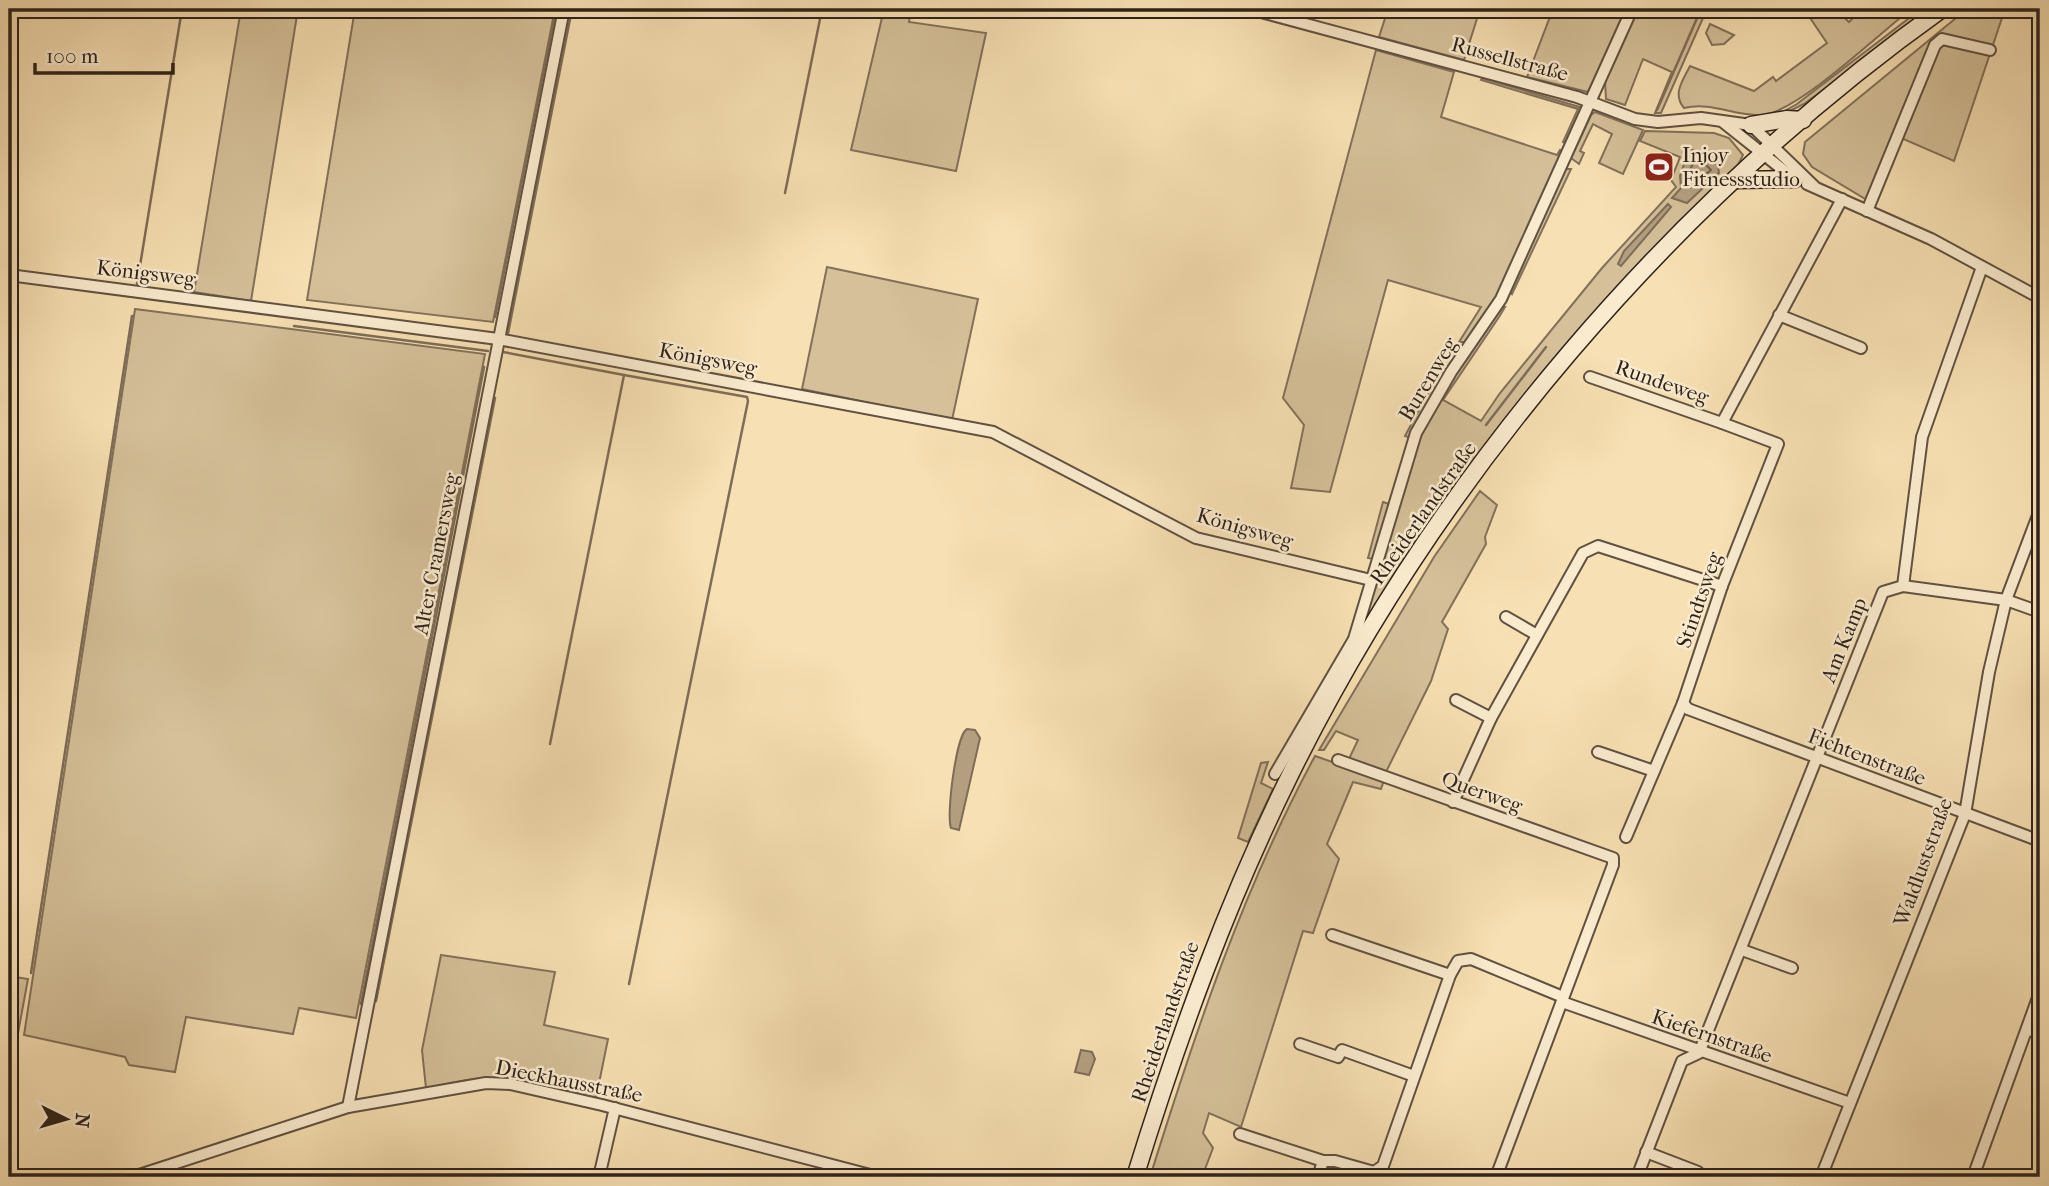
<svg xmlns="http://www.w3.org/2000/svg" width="2049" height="1186" font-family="'IM FELL French Canon',serif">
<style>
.green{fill:#d5c099;stroke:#82715a;stroke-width:2}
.water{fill:#b39f7f;stroke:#7e6d57;stroke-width:2}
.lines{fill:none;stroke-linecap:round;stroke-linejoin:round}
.shore{stroke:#70604d;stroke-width:2}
.stream{stroke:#7e6d57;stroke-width:2.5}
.minor-casing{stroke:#605241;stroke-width:14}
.secondary-casing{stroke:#2e221b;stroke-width:19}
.minor{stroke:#faebce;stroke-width:10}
.secondary{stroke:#faebce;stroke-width:16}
.labels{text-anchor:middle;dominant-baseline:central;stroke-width:5;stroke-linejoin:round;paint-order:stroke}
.street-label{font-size:21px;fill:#2e221b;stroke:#faebce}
.poi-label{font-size:21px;fill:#2e221b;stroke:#faebce;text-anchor:start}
</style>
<rect width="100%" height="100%" fill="#f7e0b3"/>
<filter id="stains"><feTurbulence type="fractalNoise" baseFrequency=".00286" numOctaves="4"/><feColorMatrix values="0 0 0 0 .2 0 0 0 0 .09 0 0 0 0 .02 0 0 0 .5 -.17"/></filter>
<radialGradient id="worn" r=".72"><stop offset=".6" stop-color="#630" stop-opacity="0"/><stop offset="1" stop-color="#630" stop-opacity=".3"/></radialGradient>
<g class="green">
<polygon points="241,9 298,9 251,301 194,292"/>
<polygon points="355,9 555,9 493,322 307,300"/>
<polygon points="884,9 911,9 909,22 986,33 956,171 851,150"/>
<polygon points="1388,9 1480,9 1464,60 1379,37"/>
<polygon points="1553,9 1616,9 1622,12 1628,9 1588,92 1527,77"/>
<polygon points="1638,9 1707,9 1661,113 1655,113 1672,72 1643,59 1625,105 1606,99 1605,81"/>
<path d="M1804,9H1835L1849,22L1862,9H1911C1880,33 1799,111 1763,115C1736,117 1712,101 1684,108C1672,94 1683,80 1690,66L1754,91L1773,77L1776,81L1827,43Z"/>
<polygon points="1921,9 1934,9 1804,104 1780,116 1779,114 1797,104"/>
<polygon points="1967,9 2005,9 1954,161 1899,137 1872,203 1812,167 1803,154 1805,142"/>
<polygon points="1710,24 1734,35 1724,44 1712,45 1706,33"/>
<polygon points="1376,50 1454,72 1441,117 1557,155 1560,150 1563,152 1492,307 1467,342 1459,342 1481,307 1388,280 1330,492 1291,488 1304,425 1283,398"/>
<polygon points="1482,78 1583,108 1569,145 1563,142 1578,109 1481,80"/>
<polygon points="1595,112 1643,130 1623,174 1599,163 1612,134 1593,124 1580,151 1584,153 1579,164 1571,158 1591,115"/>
<polygon points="1645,131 1714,133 1729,138 1743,155 1737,167 1652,251 1523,402 1359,636 1407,467 1428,414 1500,307 1505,307 1499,317 1443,400 1481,421 1500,393 1602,268 1676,187 1671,180 1680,157 1640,141"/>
<polygon points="1565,169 1571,169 1512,294 1509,290"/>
<polygon points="827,267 978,299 952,420 802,389"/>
<polygon points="135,309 485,354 356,1018 299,1008 293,1034 186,1017 175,1072 129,1065 125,1057 24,1035"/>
<polygon points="1437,376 1443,380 1411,438 1405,436"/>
<polygon points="1480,491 1497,505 1485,537 1486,544 1442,622 1448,629 1431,681 1385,774 1348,761 1358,740 1336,731 1324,750 1319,750 1434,557"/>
<polygon points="1383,502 1389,504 1374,559 1368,558"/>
<path d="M1315,756L1384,780L1381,789L1353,782L1327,844L1339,859L1313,933L1303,931L1241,1127L1209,1113L1203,1133L1213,1148L1202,1177H1150C1195,1033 1243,889 1315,756Z"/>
<polygon points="1268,762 1261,783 1273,789 1248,842 1238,838 1261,763"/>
<polygon points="441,955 555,972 544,1025 608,1039 596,1098 504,1077 467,1080 426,1088 422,1050"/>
<polygon points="9,976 28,979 9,1082"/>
</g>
<g class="water">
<polygon points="1688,148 1708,156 1718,166 1719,173 1687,203 1672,198 1681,188 1680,176 1687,155 1683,152"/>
<polygon points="1668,204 1671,207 1621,266 1618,264 1624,251"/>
<path d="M967,729L975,730L980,738L959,830L951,828C946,816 956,735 967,729Z"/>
<polygon points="1081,1050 1092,1052 1095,1059 1089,1075 1075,1072"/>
</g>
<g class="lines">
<polygon class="shore" points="1701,160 1711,170 1690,188 1687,177 1694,161"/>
<g class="stream">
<polyline points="1657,110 1701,9"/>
<polyline points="785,193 822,9"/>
<polyline points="137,284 182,9"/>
<polyline points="495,317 556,9"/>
<polyline points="294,326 488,351"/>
<polyline points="508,333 572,9"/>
<polyline points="503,352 624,375 550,744"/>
<polyline points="624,375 747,397 748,401 629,984"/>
<polyline points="1486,425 1546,347"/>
<polyline points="31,973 132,316"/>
<polyline points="376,1001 495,398"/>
<polyline points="361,1004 484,367"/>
</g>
<g class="minor-casing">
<g id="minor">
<polyline points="1250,9 1577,97 1635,119 1658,122 1701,118 1751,125 1814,186"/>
<polyline points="1723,122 1792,177"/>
<polyline points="1807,184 1931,239 2040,298"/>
<polyline points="1867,211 1935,45 1942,39 1990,50"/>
<polyline points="9,275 498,339 993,432 1196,538 1371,580"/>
<polyline points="1779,315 1861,348"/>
<polyline points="1590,377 1722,423 1842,199"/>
<polyline points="1903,586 2006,600 2040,612"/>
<polyline points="1506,617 1537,635"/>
<polyline points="1456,700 1491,718"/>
<polyline points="1683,703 1688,709 2040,841"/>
<polyline points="1598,752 1654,771"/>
<polyline points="1338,760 1613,858 1613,865 1496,1177"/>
<polyline points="1275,774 1354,639 1416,433 1451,372 1501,299 1632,9"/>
<polyline points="1453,802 1491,718 1583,553 1598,546 1722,586"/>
<polyline points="1626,837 1683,703 1722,586 1778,444 1722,423"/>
<polyline points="1332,935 1450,975"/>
<polyline points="1742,950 1792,968"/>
<polyline points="1562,1002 1850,1103"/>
<polyline points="2027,1029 2040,1034"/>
<polyline points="1300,1044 1338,1057 1342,1050 1414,1076"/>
<polyline points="348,1107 564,9"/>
<polyline points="1240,1134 1323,1161"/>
<polyline points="1646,1152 1698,1172"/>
<polyline points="133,1177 348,1107 486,1083 510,1084 602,1105 878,1177"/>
<polyline points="599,1177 615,1108"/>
<polyline points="1318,1177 1323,1161 1335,1161 1374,1172 1383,1166 1450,975 1458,961 1471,959 1563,997"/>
<polyline points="1637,1177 1682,1061 1699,1053 1883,592 1903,586 1922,437 1982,267"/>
<polyline points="1821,1177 1965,814 1989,672 2006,600 2040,510"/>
<polyline points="1973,1177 2040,992"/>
</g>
</g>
<g class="secondary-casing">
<g id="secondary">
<polyline points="1751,125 1787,119 1803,120"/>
<polyline points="1736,180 1795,179"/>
<path d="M1135,1177C1178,1038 1227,902 1292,771C1439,474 1673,201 1942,9"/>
</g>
</g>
<use href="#minor" class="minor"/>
<use href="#secondary" class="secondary"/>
</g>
<defs>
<g id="stadium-square" transform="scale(1.575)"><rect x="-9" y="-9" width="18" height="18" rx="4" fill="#8f2418" stroke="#faebce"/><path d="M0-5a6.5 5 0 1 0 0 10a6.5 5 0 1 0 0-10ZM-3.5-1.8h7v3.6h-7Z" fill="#fff"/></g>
</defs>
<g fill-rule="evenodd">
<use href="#stadium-square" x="1659" y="167"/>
</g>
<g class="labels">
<g class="street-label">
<text transform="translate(1510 59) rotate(15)">Russellstraße</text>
<text transform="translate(146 273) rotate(7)">Königsweg</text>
<text transform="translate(708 359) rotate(11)">Königsweg</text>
<text transform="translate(1428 379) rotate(-59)">Burenweg</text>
<text transform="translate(1662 382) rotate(19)">Rundeweg</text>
<text transform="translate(1423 513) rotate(-55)">Rheiderlandstraße</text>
<text transform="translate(1245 528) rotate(16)">Königsweg</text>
<text transform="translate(436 554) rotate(-79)">Alter Cramersweg</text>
<text transform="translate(1699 600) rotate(-71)">Stindtsweg</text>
<text transform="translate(1844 640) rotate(-68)">Am Kamp</text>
<text transform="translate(1867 757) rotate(21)">Fichtenstraße</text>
<text transform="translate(1482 792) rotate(20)">Querweg</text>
<text transform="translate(1923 862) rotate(-70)">Waldluststraße</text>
<text transform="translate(1165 1022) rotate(-71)">Rheiderlandstraße</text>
<text transform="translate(1712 1036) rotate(19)">Kiefernstraße</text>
<text transform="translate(569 1081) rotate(11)">Dieckhausstraße</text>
</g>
<g class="poi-label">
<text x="1682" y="155">Injoy<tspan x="1682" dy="24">Fitnessstudio</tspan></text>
</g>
</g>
<rect width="2049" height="1186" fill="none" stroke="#f7e0b3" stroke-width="35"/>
<rect x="10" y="10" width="2028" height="1165" fill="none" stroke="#2e221b" stroke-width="3.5"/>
<rect x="18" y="18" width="2014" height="1151" fill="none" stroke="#2e221b" stroke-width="2"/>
<g transform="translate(66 1119) rotate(95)" stroke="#faebce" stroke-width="5" paint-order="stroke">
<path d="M0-5L12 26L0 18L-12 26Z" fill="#2e221b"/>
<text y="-10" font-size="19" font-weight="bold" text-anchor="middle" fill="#2e221b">N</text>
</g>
<path d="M35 63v10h138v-10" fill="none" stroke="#2e221b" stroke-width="3.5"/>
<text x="46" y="63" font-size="21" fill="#2e221b" stroke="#faebce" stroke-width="5" paint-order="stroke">100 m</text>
<rect width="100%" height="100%" filter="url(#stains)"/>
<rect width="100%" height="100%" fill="url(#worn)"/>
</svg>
